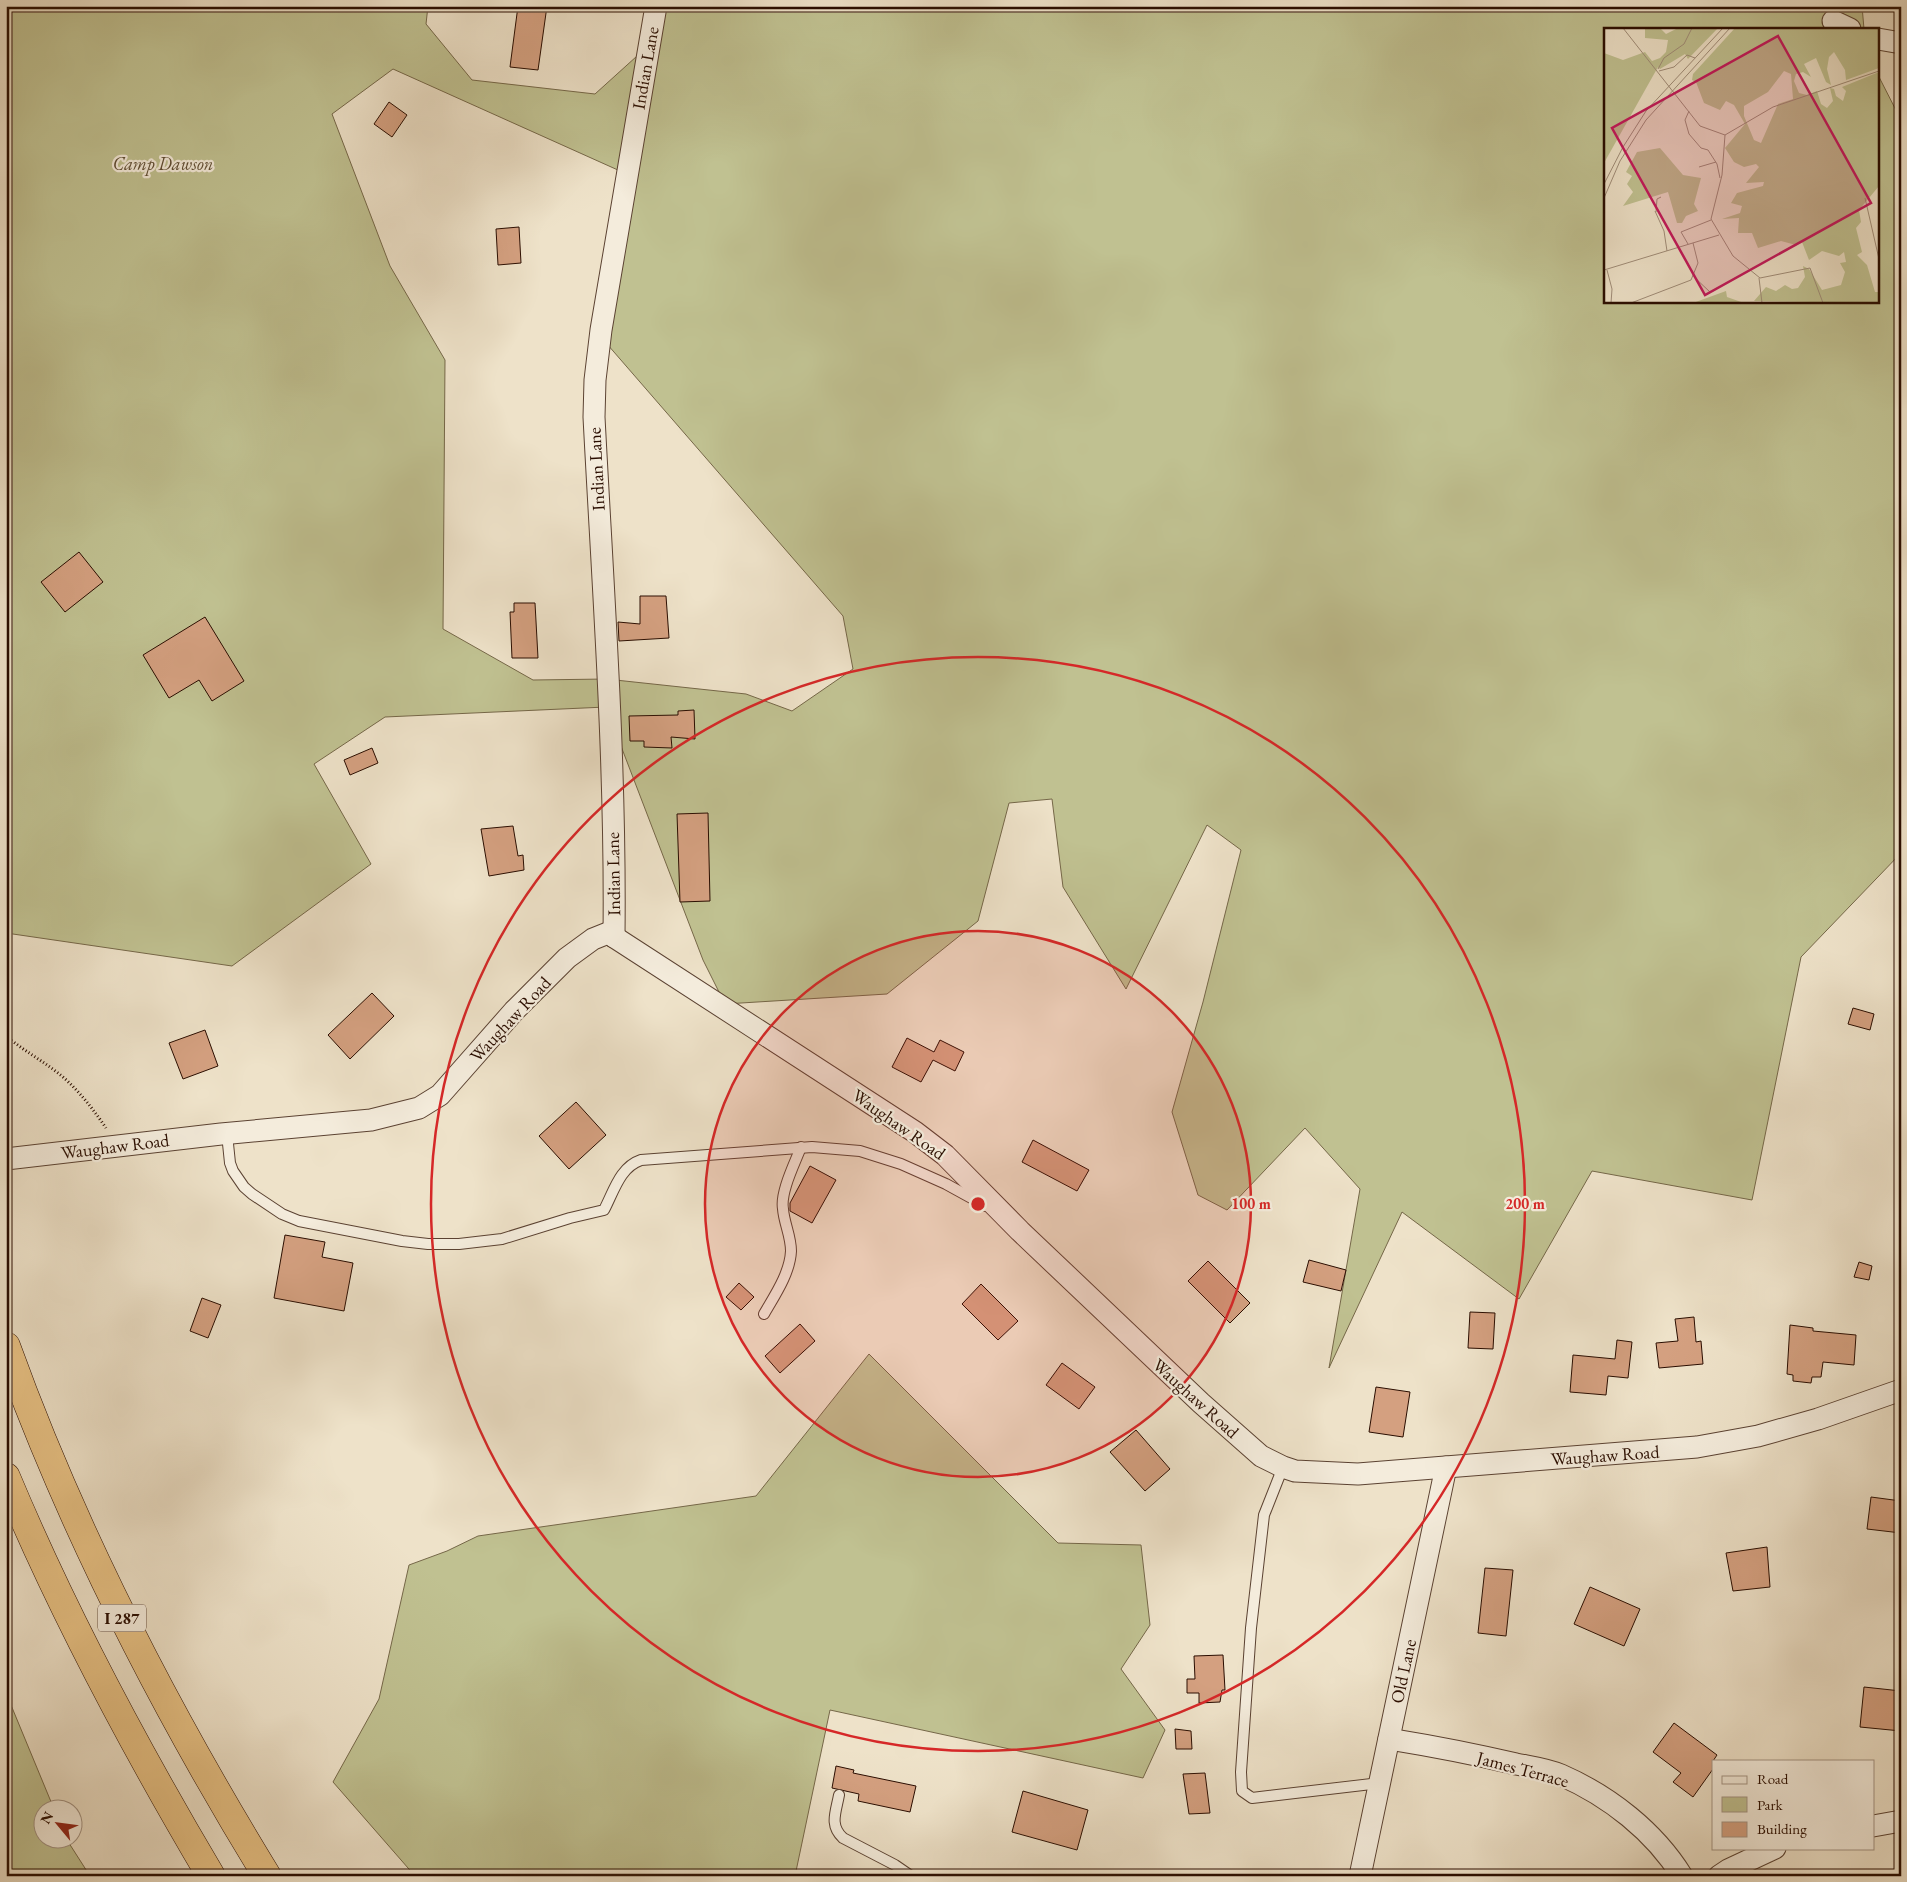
<svg xmlns="http://www.w3.org/2000/svg" width="1907" height="1882" font-family="'EB Garamond',serif">
<style>
.green{fill:#c0c191;stroke:#756748;fill-rule:evenodd}
.building{fill:#d4a080;stroke:#2a0d00}
.lines{fill:none;stroke-linecap:round;stroke-linejoin:round}
.lane-casing{stroke:#5b4232;stroke-width:12}
.street-casing{stroke:#5b4232;stroke-width:23}
.highway-casing{stroke:#2a0d00;stroke-width:29}
.path{stroke:#2a0d00;stroke-width:3;stroke-dasharray:1 2.5;stroke-linecap:butt}
.lane{stroke:#f4ecdc;stroke-width:10}
.street{stroke:#f4ecdc;stroke-width:21}
.highway{stroke:#e7c184;stroke-width:28}
.ring{fill:none;stroke:#d62828;stroke-width:2.5}
.labels{text-anchor:middle;dominant-baseline:central;stroke-width:4.5;stroke-linejoin:round;paint-order:stroke}
.shield{fill:#f4ecdc;stroke:#675042;stroke-width:1}
.shield-label{font-size:16px;font-weight:bold;fill:#2a0d00}
.street-label{font-size:18px;fill:#2a0d00;stroke:#f4ecdc}
.park-label{font-size:18px;font-style:italic;fill:#5e4c33;stroke:#f4ecdc}
.inset-road{fill:none;stroke:#a08d79;stroke-width:1}
.view{fill:#c2185b;fill-opacity:0.15;stroke:#c2185b;stroke-width:2.5}
.inset-edge{fill:none;stroke:#2a0d00;stroke-width:2.5}
.centre{fill:#d62828;stroke:#f4ecdc;stroke-width:2.5}
.ring-label{font-size:15px;text-anchor:middle;font-weight:bold;fill:#d62828;stroke:#f4ecdc;stroke-width:4.5;stroke-linejoin:round;paint-order:stroke}
</style>
<rect width="100%" height="100%" fill="#eee2c9"/>
<filter id="stains"><feTurbulence type="fractalNoise" baseFrequency=".004" numOctaves="4"/><feColorMatrix values="0 0 0 0 .2 0 0 0 0 .09 0 0 0 0 .02 0 0 0 .5 -.17"/></filter>
<radialGradient id="worn" r=".72"><stop offset=".6" stop-color="#630" stop-opacity="0"/><stop offset="1" stop-color="#630" stop-opacity=".3"/></radialGradient>
<g class="green">
<path d="M6,6H428L426,24L472,80L595,94L658,37L662,6H1862L1864,29H1606V301H1878V75L1901,120V853L1801,957L1752,1200L1592,1171L1519,1299L1402,1212L1329,1368L1360,1189L1305,1128L1227,1210L1198,1195L1172,1112L1203,1002L1241,850L1207,825L1126,989L1063,887L1052,799L1009,803L978,921L887,994L725,1004L703,960L606,707L385,717L314,764L371,864L232,966L6,933ZM393,69L629,175L594,329L843,616L853,669L792,711L746,694L606,679L533,680L443,629L445,360L390,266L332,114Z"/>
<polygon points="869,1354 1058,1543 1141,1545 1150,1625 1121,1669 1165,1730 1143,1778 830,1710 795,1876 415,1876 333,1782 379,1699 409,1565 447,1551 478,1536 756,1496"/>
<polygon points="6,1693 54,1809 42,1810 42,1840 67,1840 90,1876 6,1876"/>
</g>
<g class="building">
<polygon points="518,6 547,6 538,70 510,67"/>
<polygon points="389,102 407,115 392,137 374,124"/>
<polygon points="519,227 521,263 498,265 496,229"/>
<polygon points="79,552 103,582 65,612 41,582"/>
<polygon points="640,596 666,596 669,638 619,641 618,622 640,624"/>
<polygon points="514,603 535,603 538,658 512,658 510,612 514,612"/>
<polygon points="205,617 244,681 212,701 199,680 169,698 143,655"/>
<polygon points="694,710 695,739 671,737 672,748 644,747 644,741 630,741 629,716 678,715 678,711"/>
<polygon points="372,748 378,763 350,775 344,760"/>
<polygon points="708,813 710,901 680,902 677,814"/>
<polygon points="513,826 518,856 523,855 524,870 489,876 481,829"/>
<polygon points="372,993 394,1016 350,1059 328,1035"/>
<polygon points="1853,1008 1874,1014 1870,1030 1848,1024"/>
<polygon points="205,1030 218,1066 183,1079 169,1043"/>
<polygon points="907,1038 934,1052 940,1040 964,1052 955,1071 933,1060 921,1082 892,1067"/>
<polygon points="576,1102 606,1135 569,1169 539,1136"/>
<polygon points="1033,1140 1089,1170 1077,1191 1022,1162"/>
<polygon points="810,1166 836,1180 812,1223 790,1211 790,1203"/>
<polygon points="285,1235 325,1242 322,1257 353,1263 344,1311 274,1298"/>
<polygon points="1309,1260 1346,1270 1341,1291 1303,1282"/>
<polygon points="1208,1261 1250,1303 1230,1323 1188,1281"/>
<polygon points="1859,1262 1872,1266 1869,1280 1854,1277"/>
<polygon points="739,1283 754,1297 741,1310 726,1297"/>
<polygon points="981,1284 1018,1321 998,1340 962,1304"/>
<polygon points="202,1298 221,1305 208,1338 190,1331"/>
<polygon points="1470,1312 1495,1313 1493,1349 1468,1348"/>
<polygon points="1694,1317 1696,1342 1701,1341 1703,1364 1659,1368 1656,1343 1678,1341 1675,1319"/>
<polygon points="800,1324 815,1341 780,1373 765,1356"/>
<polygon points="1790,1325 1813,1328 1813,1331 1856,1335 1854,1365 1823,1362 1821,1377 1812,1377 1811,1383 1793,1381 1793,1375 1787,1374"/>
<polygon points="1617,1340 1632,1342 1628,1378 1608,1376 1606,1395 1570,1392 1573,1355 1615,1359"/>
<polygon points="1062,1363 1095,1387 1079,1409 1046,1385"/>
<polygon points="1376,1387 1410,1392 1403,1437 1369,1432"/>
<polygon points="1136,1430 1170,1469 1145,1491 1110,1452"/>
<polygon points="1871,1497 1901,1501 1901,1533 1867,1529"/>
<polygon points="1767,1547 1770,1587 1733,1591 1726,1553"/>
<polygon points="1485,1568 1513,1570 1506,1636 1478,1633"/>
<polygon points="1590,1587 1640,1609 1624,1646 1574,1624"/>
<polygon points="1223,1655 1225,1690 1222,1690 1220,1702 1199,1703 1199,1693 1187,1693 1187,1679 1195,1679 1194,1656"/>
<polygon points="1864,1687 1901,1691 1901,1731 1860,1727"/>
<polygon points="1674,1723 1717,1755 1713,1761 1713,1769 1693,1797 1673,1782 1681,1773 1653,1752"/>
<polygon points="1175,1729 1191,1731 1192,1749 1176,1749"/>
<polygon points="836,1766 854,1770 853,1773 916,1786 910,1812 858,1801 859,1794 832,1788"/>
<polygon points="1205,1773 1210,1813 1189,1814 1183,1774"/>
<polygon points="1023,1791 1088,1810 1077,1850 1012,1832"/>
</g>
<g class="lines">
<g class="lane-casing">
<g id="lane">
<path d="M227,1134L230,1163L233,1171L244,1187L252,1194L282,1214L299,1221L402,1241L428,1244H459L502,1239L570,1218L604,1210C614,1191 620,1167 641,1160L812,1147L860,1151L901,1164L946,1184L986,1206"/>
<path d="M764,1314C775,1295 790,1273 791,1251C791,1236 784,1223 783,1209C780,1192 795,1163 801,1147"/>
<polyline points="1283,1467 1264,1515 1251,1628 1241,1772 1242,1791 1252,1798 1380,1783"/>
<path d="M839,1795C836,1812 829,1825 843,1838L895,1865L911,1876"/>
</g>
</g>
<g class="street-casing">
<g id="street">
<polyline points="1833,21 1850,29"/>
<polyline points="1878,39 1901,43"/>
<path d="M614,937C616,763 603,590 594,417L595,380L601,330L656,6"/>
<polyline points="6,1159 221,1134 371,1120 419,1108 440,1095 514,1011 567,958 593,939 608,933 915,1132 945,1155 1020,1231 1201,1403 1261,1456 1283,1467 1295,1471 1358,1474 1697,1447 1758,1436 1818,1419 1901,1390"/>
<path d="M1389,1739C1432,1746 1474,1754 1516,1764C1531,1767 1547,1769 1561,1775C1609,1796 1654,1831 1682,1876"/>
<polyline points="1873,1826 1901,1821"/>
<polyline points="1360,1876 1446,1467"/>
<polyline points="1719,1876 1728,1870 1775,1848"/>
</g>
</g>
<g class="highway-casing">
<g id="highway">
<path d="M6,1346C73,1532 164,1708 267,1876"/>
<path d="M6,1477C64,1616 134,1746 211,1876"/>
</g>
</g>
<path class="path" d="M6,1036C24,1051 45,1062 63,1077C80,1092 93,1109 106,1128"/>
<use href="#lane" class="lane"/>
<use href="#street" class="street"/>
<use href="#highway" class="highway"/>
</g>
<circle cx="978" cy="1204" r="273" fill="#d62828" fill-opacity=".12"/>
<g class="ring">
<circle cx="978" cy="1204" r="273"/>
<circle cx="978" cy="1204" r="547"/>
</g>
<g class="labels">
<rect class="shield" x="98" y="1604.5" width="48" height="27" rx="4"/>
<g class="shield-label">
<text x="122" y="1618">I 287</text>
</g>
<g class="street-label">
<text transform="translate(645 68) rotate(-80)">Indian Lane</text>
<text transform="translate(596 469) rotate(-93)">Indian Lane</text>
<text transform="translate(613 874) rotate(-91)">Indian Lane</text>
<text transform="translate(510 1019) rotate(-47)">Waughaw Road</text>
<text transform="translate(899 1124) rotate(35)">Waughaw Road</text>
<text transform="translate(115 1146) rotate(-7)">Waughaw Road</text>
<text transform="translate(1196 1398) rotate(42)">Waughaw Road</text>
<text transform="translate(1605 1455) rotate(-4)">Waughaw Road</text>
<text transform="translate(1403 1671) rotate(-78)">Old Lane</text>
<text transform="translate(1523 1769) rotate(15)">James Terrace</text>
</g>
<g class="park-label">
<text x="163" y="163">Camp Dawson</text>
</g>
</g>
<g transform="translate(1604 28)">
<rect width="275" height="275" fill="#eee2c9"/>
<path d="M41,0H56L62,6L74,0H114L84,31L81,26L56,41L54,39L0,135V25L19,32L41,24L48,33L56,30L62,24L64,12L41,10ZM131,0H275V40L242,52L241,42L230,24L225,29L223,41L227,57L222,54L212,30L200,36L207,49L199,44L192,46L190,53L195,65L203,67L213,63L217,76L223,80L229,73L226,60L230,61L232,68L239,73L242,63L238,59L275,44V158L255,182L257,194L252,200L258,224L253,227L263,237L271,264H275V275L150,273L162,259L172,263L181,257L188,261L194,260L201,249L199,238L205,241L218,262L237,257L241,244L236,235L242,234L240,224L235,228L218,223L205,232L198,214L192,217L177,213L154,220L148,205H134L135,190L118,191L136,185L138,178L127,175L133,165L159,158L160,154L142,155L155,139L152,136L140,139L130,134L121,120L141,96L130,77L122,73L116,82L100,75L92,54L88,52L89,46ZM180,43L187,46L189,71L174,76L157,115L150,112L140,88V78L164,64ZM56,120L79,147L97,150L90,176L94,183L82,188L78,195H73L64,164L19,178L29,164L23,156L28,148L22,144L33,124ZM122,263L123,269L140,275H89Z" fill="#c0c191" fill-rule="evenodd"/>
<path class="inset-road" d="M19,0L96,98L121,107L118,147L107,191L129,228L156,250L206,240L219,275M54,41L60,30L80,16L88,0M55,43L70,39L83,27L91,30M85,83L81,92L85,106L97,120L104,122L113,136L116,150M121,107L169,79L275,43M95,139L112,134M0,156L19,119L42,83L119,0M0,170L16,133L42,92L126,0M261,170L275,231M51,183L60,203L63,223M52,184L53,171L57,169M84,216L77,204L107,192M0,242L115,207M3,242L8,261L7,275M90,249L106,264M155,250L158,275M27,275L87,252L94,235L89,215"/>
<path class="view" d="M174,8L267,175L101,267L8,100Z"/>
<rect width="275" height="275" class="inset-edge"/>
</g>
<circle cx="978" cy="1204" r="8" class="centre"/>
<g class="ring-label">
<text x="1251" y="1209">100 m</text>
<text x="1525" y="1209">200 m</text>
</g>
<rect width="1907" height="1882" fill="none" stroke="#eee2c9" stroke-width="25"/>
<rect x="8" y="8" width="1892" height="1867" fill="none" stroke="#2a0d00" stroke-width="2.5"/>
<rect x="12" y="12" width="1882" height="1857" fill="none" stroke="#2a0d00"/>
<rect x="1712" y="1760" width="162" height="90" fill="#f4ecdc" stroke="#a39384"/>
<rect x="1722" y="1776" width="25" height="8" fill="#f4ecdc" stroke="#a39384"/>
<text x="1757" y="1784" font-size="15" fill="#2a0d00">Road</text>
<rect x="1722" y="1797" width="25" height="15" fill="#c0c191" stroke="#a39384"/>
<text x="1757" y="1810" font-size="15" fill="#2a0d00">Park</text>
<rect x="1722" y="1822" width="25" height="15" fill="#d4a080" stroke="#a39384"/>
<text x="1757" y="1834" font-size="15" fill="#2a0d00">Building</text>
<g transform="translate(58 1824) rotate(299)"><circle r="24" fill="#f4ecdc" stroke="#a39384"/>
<path d="M0-4L9 19L0 12L-9 19Z" fill="#8f2418"/>
<text y="-8" font-size="14" font-weight="bold" text-anchor="middle" fill="#2a0d00">N</text>
</g>
<rect width="100%" height="100%" filter="url(#stains)"/>
<rect width="100%" height="100%" fill="url(#worn)"/>
</svg>
